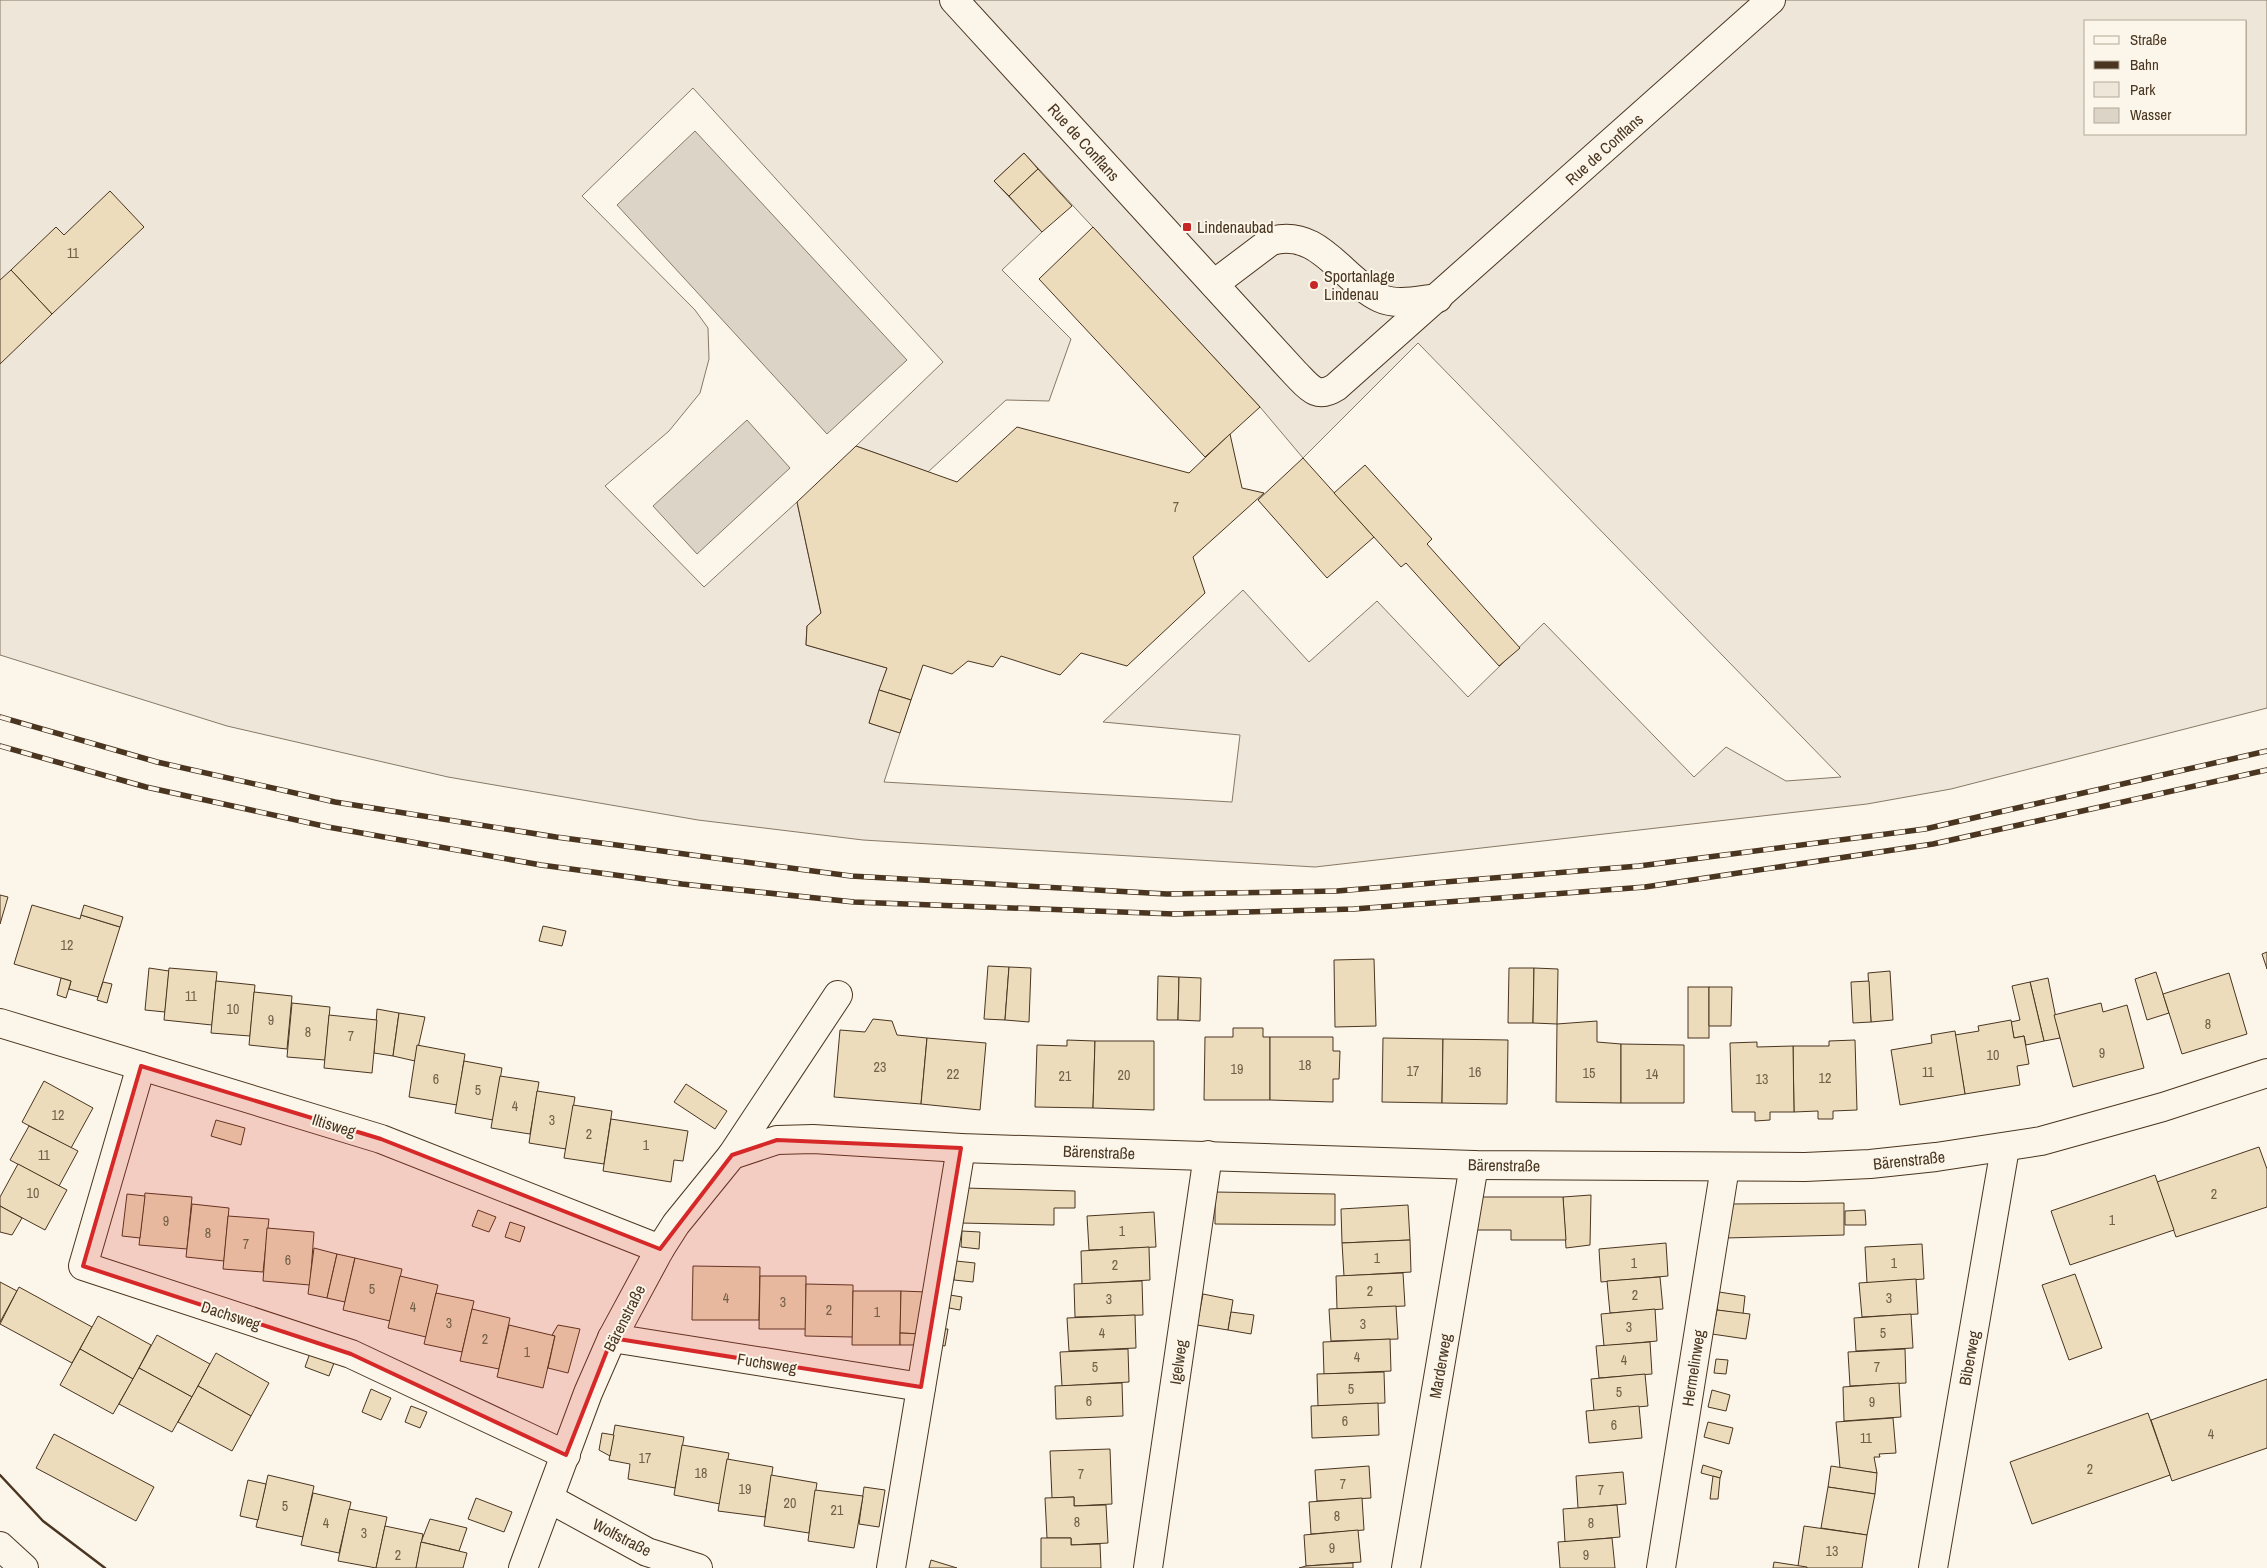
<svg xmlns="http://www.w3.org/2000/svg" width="2267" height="1568" font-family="'Archivo Narrow',sans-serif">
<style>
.green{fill:#ede6d9;stroke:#887966;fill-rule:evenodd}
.water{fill:#dcd4c6;stroke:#887966}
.building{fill:#ecdcbc;stroke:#4a3520}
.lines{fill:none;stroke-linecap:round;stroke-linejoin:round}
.street-casing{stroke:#4a3520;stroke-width:30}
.secondary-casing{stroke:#4a3520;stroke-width:30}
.street{stroke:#fbf6e9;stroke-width:28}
.secondary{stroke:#fbf6e9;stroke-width:28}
.rail-casing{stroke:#4a3520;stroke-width:5.5}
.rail{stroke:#fbf6e9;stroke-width:4;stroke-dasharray:11;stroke-linecap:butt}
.wall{stroke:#4a3520;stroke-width:2.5}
.marked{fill:#d62828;fill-opacity:0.2;stroke:#d62828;stroke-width:4;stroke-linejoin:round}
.poi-dot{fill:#c62828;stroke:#fbf6e9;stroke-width:2}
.labels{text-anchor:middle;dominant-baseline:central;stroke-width:4;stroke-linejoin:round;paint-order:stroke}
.number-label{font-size:14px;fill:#725f47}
.street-label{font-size:16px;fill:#4a3520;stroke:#fbf6e9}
.poi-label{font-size:16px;fill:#4a3520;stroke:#fbf6e9;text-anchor:start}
</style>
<rect width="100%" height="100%" fill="#fbf6e9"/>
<path class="green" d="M0,0H2267V708L1951,789L1867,804L1315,867L863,840L698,820L448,777L227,726L0,655ZM2086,21H2246V134H2086ZM693,88L943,362L856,446L928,472L1006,400L1049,401L1071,339L1002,270L1042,232L994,181L1024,153L1260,407L1303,458L1418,343L1841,777L1786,781L1726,747L1694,777L1544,623L1468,697L1377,601L1309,662L1243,590L1103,722L1240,735L1232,802L884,782L900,733L869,723L887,668L806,645L807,626L821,613L797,502L704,587L605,486L669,431L700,393L709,359L708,328L695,310L582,196Z"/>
<g class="water">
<polygon points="695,131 907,360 827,434 617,205"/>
<polygon points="747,420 790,468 697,554 653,506"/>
</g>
<g class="building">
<polygon points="1024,153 1038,169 1009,196 994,181"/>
<polygon points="1038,169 1072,206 1042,232 1009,196"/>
<polygon points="110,191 144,227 52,314 11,270 56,227 64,235"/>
<polygon points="1093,227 1260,407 1205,457 1039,279"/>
<polygon points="11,270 52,314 0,364 0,280"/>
<polygon points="1017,427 1189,473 1230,434 1242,488 1264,493 1193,557 1205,593 1127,666 1081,653 1060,675 1001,656 993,667 968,661 952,674 923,665 911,700 879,690 887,668 806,645 807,626 821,613 797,502 856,446 957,482"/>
<polygon points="1303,458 1374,537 1327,578 1258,500"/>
<polygon points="1365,465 1432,539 1427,544 1520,648 1499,666 1406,563 1401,567 1334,493"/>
<polygon points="879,690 911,700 900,733 869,723"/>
<polygon points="0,895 8,897 0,924"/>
<polygon points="32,905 80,919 81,915 120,927 98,997 69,989 71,981 14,964"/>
<polygon points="84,905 123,917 120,927 81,915"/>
<polygon points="543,926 566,931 562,946 539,941"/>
<polygon points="2267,952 2267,969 2262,954"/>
<polygon points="1374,959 1376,1026 1335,1027 1334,960"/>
<polygon points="988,966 1009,967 1005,1020 984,1019"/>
<polygon points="1009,967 1031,968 1029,1022 1005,1020"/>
<polygon points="149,968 169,971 165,1012 145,1010"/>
<polygon points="169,968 217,972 212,1025 164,1020"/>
<polygon points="1509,968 1534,968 1533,1023 1508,1023"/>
<polygon points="1534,968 1558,969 1557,1024 1533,1023"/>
<polygon points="1890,971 1893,1020 1871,1022 1868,973"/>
<polygon points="2156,972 2169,1013 2147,1020 2135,979"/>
<polygon points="2229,973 2247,1034 2182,1054 2163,994"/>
<polygon points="1158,976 1179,977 1178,1020 1157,1020"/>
<polygon points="1179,977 1201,978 1200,1021 1178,1020"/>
<polygon points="61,978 71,981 66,998 57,995"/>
<polygon points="2048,978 2060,1038 2044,1041 2030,982"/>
<polygon points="216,981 255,985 250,1036 211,1033"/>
<polygon points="1869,981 1871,1022 1853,1023 1851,982"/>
<polygon points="103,982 112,984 107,1003 97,1000"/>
<polygon points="2030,982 2044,1041 2026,1045 2024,1036 2014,1038 2011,1022 2020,1020 2012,986"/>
<rect x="1688" y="987" width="21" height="51"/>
<polygon points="1709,987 1732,987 1731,1026 1709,1026"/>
<polygon points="254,992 292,996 287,1049 249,1045"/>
<polygon points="292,1003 330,1007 325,1060 287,1057"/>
<polygon points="2101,1003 2103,1012 2127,1005 2144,1068 2073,1087 2054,1015"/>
<polygon points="377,1009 399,1013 393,1056 374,1053"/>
<polygon points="399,1013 425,1017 415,1061 393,1056"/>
<polygon points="329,1015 377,1020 372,1073 324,1068"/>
<polygon points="873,1019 892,1021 897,1035 927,1038 921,1104 834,1097 840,1030 865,1032"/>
<polygon points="2011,1020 2014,1038 2024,1036 2029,1064 2017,1066 2020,1085 1965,1094 1955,1035 1979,1031 1978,1026"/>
<polygon points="1597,1021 1597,1042 1621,1044 1621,1103 1556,1102 1557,1024"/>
<polygon points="1233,1028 1263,1028 1263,1037 1270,1037 1270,1100 1204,1100 1205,1037 1233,1037"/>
<polygon points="1955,1031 1965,1094 1900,1105 1891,1050 1932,1043 1931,1035"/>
<polygon points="1270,1037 1333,1037 1333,1051 1340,1051 1339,1079 1333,1079 1333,1102 1270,1100"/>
<polygon points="927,1038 986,1043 980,1110 921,1104"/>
<polygon points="1383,1038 1443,1039 1442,1103 1382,1102"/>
<polygon points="1443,1039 1508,1040 1507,1104 1442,1103"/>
<polygon points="1067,1040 1095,1041 1093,1108 1035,1107 1037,1045 1067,1046"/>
<polygon points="1855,1040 1857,1110 1833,1111 1833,1119 1818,1119 1818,1111 1794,1112 1793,1046 1829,1046 1829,1041"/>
<polygon points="1095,1041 1154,1041 1154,1110 1093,1108"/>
<polygon points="1757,1042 1757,1047 1793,1046 1794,1112 1770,1112 1770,1120 1755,1121 1755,1112 1732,1112 1730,1043"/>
<polygon points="1621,1044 1684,1045 1684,1103 1621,1103"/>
<polygon points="417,1045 465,1054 457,1105 409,1097"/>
<polygon points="464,1061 502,1068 493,1120 455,1113"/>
<polygon points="500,1076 539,1082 530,1134 491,1128"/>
<polygon points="44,1081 93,1108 71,1148 22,1122"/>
<polygon points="686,1084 727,1111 715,1129 674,1102"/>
<polygon points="537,1091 575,1097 566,1149 529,1143"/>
<polygon points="573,1105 612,1111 604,1164 564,1158"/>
<polygon points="611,1119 688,1131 683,1161 674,1160 671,1182 603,1171"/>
<polygon points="216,1120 245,1128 241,1145 211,1136"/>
<polygon points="29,1126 78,1151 59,1186 10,1160"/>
<polygon points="2259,1147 2267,1169 2267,1207 2176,1237 2157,1182"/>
<polygon points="18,1164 67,1190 45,1230 0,1206 0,1197"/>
<polygon points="2155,1175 2174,1230 2070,1265 2051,1211"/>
<polygon points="964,1188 1075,1191 1075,1208 1054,1208 1054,1225 960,1223"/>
<polygon points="1215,1192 1335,1194 1335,1225 1215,1224"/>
<polygon points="145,1193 192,1197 187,1249 139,1245"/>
<polygon points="127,1194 145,1196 140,1238 122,1236"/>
<polygon points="1591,1195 1590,1245 1566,1248 1563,1197"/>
<polygon points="1474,1197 1563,1197 1566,1240 1511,1240 1511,1230 1474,1230"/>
<polygon points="1844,1203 1844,1235 1725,1238 1731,1204"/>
<polygon points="192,1204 229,1208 224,1261 186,1257"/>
<polygon points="1408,1205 1410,1240 1342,1243 1341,1209"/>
<polygon points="0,1206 22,1218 12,1235 0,1232"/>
<polygon points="478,1210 496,1217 489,1232 472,1226"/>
<polygon points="1865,1210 1866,1225 1845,1225 1845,1211"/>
<polygon points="1154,1212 1156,1247 1089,1250 1087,1216"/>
<polygon points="228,1216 269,1219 263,1272 223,1269"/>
<polygon points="510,1222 525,1227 520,1242 505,1237"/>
<polygon points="267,1228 314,1232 310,1285 263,1281"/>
<polygon points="962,1231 980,1232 979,1249 961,1247"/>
<polygon points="1410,1240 1411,1272 1344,1276 1342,1243"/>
<polygon points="1666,1243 1668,1276 1601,1282 1599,1249"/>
<polygon points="1922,1244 1924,1279 1867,1283 1865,1247"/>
<polygon points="1149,1247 1150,1280 1082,1284 1081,1251"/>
<polygon points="314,1248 337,1254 327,1298 308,1294"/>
<polygon points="337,1254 355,1258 345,1302 327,1298"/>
<polygon points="355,1258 402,1269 390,1321 343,1310"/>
<polygon points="956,1261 975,1263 973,1282 954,1280"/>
<polygon points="693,1266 760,1267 759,1320 692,1320"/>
<polygon points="1403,1273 1405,1306 1337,1309 1336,1276"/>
<polygon points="2075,1274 2102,1348 2069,1360 2042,1285"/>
<polygon points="400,1276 438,1285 426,1337 388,1328"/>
<polygon points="760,1276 806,1276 806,1329 759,1329"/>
<polygon points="1660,1277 1663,1309 1610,1313 1607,1281"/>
<polygon points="1916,1279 1918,1314 1862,1317 1859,1283"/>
<polygon points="1142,1281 1143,1315 1075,1317 1074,1284"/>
<polygon points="0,1282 17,1291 0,1322"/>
<polygon points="806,1284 853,1285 853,1337 805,1336"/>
<polygon points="19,1287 92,1327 72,1363 0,1324"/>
<polygon points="853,1291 901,1291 900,1345 852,1345"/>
<polygon points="901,1291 927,1292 923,1334 900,1333"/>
<polygon points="1719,1292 1745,1296 1743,1314 1717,1310"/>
<polygon points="436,1293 474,1301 462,1352 424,1344"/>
<polygon points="1203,1294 1233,1300 1228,1330 1197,1325"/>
<polygon points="950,1295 962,1297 960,1310 949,1308"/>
<polygon points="1396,1306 1398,1339 1331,1341 1329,1309"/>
<polygon points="472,1309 510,1318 499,1369 460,1361"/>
<polygon points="1655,1309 1657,1341 1604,1346 1601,1314"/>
<polygon points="1717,1310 1750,1314 1746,1339 1712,1334"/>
<polygon points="1231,1312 1254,1315 1251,1334 1228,1330"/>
<polygon points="1911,1314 1913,1348 1856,1351 1854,1318"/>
<polygon points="1135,1315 1136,1348 1069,1351 1067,1318"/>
<polygon points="98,1316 151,1345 133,1379 80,1349"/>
<polygon points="509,1325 555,1336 543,1388 497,1377"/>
<polygon points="558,1325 580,1329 568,1373 548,1368 555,1336 552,1335"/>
<polygon points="942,1329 948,1329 945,1346 940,1345"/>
<polygon points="900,1333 923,1334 921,1345 900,1345"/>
<polygon points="157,1335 210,1364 192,1397 139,1368"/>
<polygon points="1390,1339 1391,1371 1324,1374 1323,1342"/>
<polygon points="1650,1342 1652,1374 1599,1378 1596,1346"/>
<polygon points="80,1349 133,1379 113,1414 60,1385"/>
<polygon points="1128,1349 1129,1382 1062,1386 1060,1352"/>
<polygon points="1905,1349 1906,1383 1850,1386 1848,1352"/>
<polygon points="216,1353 269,1383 251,1416 198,1386"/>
<polygon points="310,1353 334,1363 329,1376 305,1367"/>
<polygon points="1716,1359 1728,1360 1726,1374 1714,1373"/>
<polygon points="139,1368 192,1397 172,1432 119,1404"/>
<polygon points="1384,1372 1385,1403 1318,1406 1317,1374"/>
<polygon points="1645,1374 1648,1406 1594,1411 1591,1379"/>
<polygon points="2267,1379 2267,1448 2172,1481 2151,1420"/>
<polygon points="1122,1383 1123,1416 1056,1419 1055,1386"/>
<polygon points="1899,1383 1901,1417 1844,1421 1843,1387"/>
<polygon points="198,1386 251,1416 232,1451 178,1422"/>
<polygon points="371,1389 391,1398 381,1420 362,1412"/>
<polygon points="1712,1390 1730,1395 1726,1411 1708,1407"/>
<polygon points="1378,1403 1379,1435 1312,1438 1311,1406"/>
<polygon points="411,1406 427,1412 420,1428 405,1422"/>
<polygon points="1639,1406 1642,1438 1589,1443 1586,1411"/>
<polygon points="2148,1413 2170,1475 2032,1524 2010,1462"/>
<polygon points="1893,1418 1896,1453 1879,1454 1880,1457 1874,1457 1877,1473 1840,1468 1836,1422"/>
<polygon points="1708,1422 1733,1428 1729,1444 1704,1437"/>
<polygon points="615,1425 684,1437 675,1488 628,1479 630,1464 609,1460"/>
<polygon points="602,1433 614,1435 610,1456 599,1450"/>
<polygon points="54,1434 154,1487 136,1521 36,1468"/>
<polygon points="682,1445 729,1453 720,1504 674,1495"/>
<polygon points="1110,1449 1112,1504 1074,1506 1074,1497 1052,1498 1050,1451"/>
<polygon points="727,1459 773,1467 765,1517 718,1511"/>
<polygon points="1703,1465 1722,1471 1720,1478 1701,1473"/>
<polygon points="1369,1466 1371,1498 1317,1501 1315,1470"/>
<polygon points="1831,1466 1877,1473 1875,1494 1828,1487"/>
<polygon points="1623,1472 1626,1504 1578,1508 1576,1476"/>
<polygon points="268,1475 314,1486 303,1537 256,1527"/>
<polygon points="771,1475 817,1483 809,1533 764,1526"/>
<polygon points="1713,1476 1720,1478 1718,1499 1710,1499"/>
<polygon points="248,1480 266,1484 258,1520 240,1516"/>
<polygon points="864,1487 885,1490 879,1527 859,1524"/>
<polygon points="1828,1487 1875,1494 1867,1535 1821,1528"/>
<polygon points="815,1490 863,1496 854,1548 808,1541"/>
<polygon points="313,1493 351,1502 339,1553 301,1545"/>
<polygon points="1074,1497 1074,1506 1106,1505 1108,1543 1071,1545 1071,1538 1047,1538 1045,1498"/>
<polygon points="476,1498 512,1512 504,1532 468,1519"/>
<polygon points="1362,1498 1364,1530 1311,1534 1309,1502"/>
<polygon points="1617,1505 1620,1537 1565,1542 1563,1509"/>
<polygon points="349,1509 387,1517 376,1568 338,1561"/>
<polygon points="430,1519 467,1528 459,1551 421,1542"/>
<polygon points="385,1526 423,1534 416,1568 376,1568"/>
<polygon points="1804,1526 1867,1535 1862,1568 1807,1568 1798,1566"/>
<polygon points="1358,1530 1361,1562 1306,1566 1304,1535"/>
<polygon points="1041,1538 1071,1538 1071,1545 1100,1544 1101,1568 1041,1568"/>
<polygon points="1612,1538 1615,1568 1560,1568 1558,1542"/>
<polygon points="421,1542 467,1553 463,1568 416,1568"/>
<polygon points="931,1560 957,1568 929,1568"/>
<polygon points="1774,1562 1807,1567 1807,1568 1773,1568"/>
<polygon points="1353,1563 1353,1568 1299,1568 1306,1566"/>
</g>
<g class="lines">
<g class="street-casing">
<g id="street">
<path d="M954,0L1295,373C1308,386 1316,400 1336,387L1771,0"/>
<path d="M1214,284L1271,241C1319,227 1342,280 1380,298C1397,306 1419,300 1438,298"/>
<polyline points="0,1023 381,1139 660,1249"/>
<polyline points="141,1066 83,1266 351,1354 566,1455"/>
<polyline points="732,1155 838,995"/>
<polyline points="612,1338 921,1387"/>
<polyline points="550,1499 647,1552 698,1568"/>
<polyline points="523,1568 588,1393 612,1338 660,1249 676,1224 732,1155 777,1140 813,1139 961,1148 1474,1165 1805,1167 1870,1164 1936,1157 2041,1141 2163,1107 2267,1073"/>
<polyline points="891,1568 961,1148"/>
<polyline points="1148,1568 1208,1155"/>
<polyline points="1406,1568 1474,1165"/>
<polyline points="1661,1568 1725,1167"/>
<polyline points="1933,1568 2005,1148"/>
</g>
</g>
<g class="secondary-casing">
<polyline id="secondary" points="0,1546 24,1568"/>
</g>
<use href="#street" class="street"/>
<use href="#secondary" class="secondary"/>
<g class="rail-casing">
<g id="rail">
<polyline points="0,717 157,762 335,802 556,837 851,876 1167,894 1337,891 1639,866 1925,829 2267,751"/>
<polyline points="0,746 146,787 328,827 541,865 682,884 854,902 1174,914 1354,909 1645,887 1933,844 2267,770"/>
</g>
</g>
<use href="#rail" class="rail"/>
<polyline class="wall" points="0,1475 43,1521 105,1568"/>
</g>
<path class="marked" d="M141,1066L381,1139L660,1249L732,1155L777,1140L961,1148L921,1387L612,1338L566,1455L351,1354L83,1266Z"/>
<g class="poi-dot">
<rect x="1182" y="222" width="10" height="10" rx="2.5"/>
<circle cx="1314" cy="285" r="5"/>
</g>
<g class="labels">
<g class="number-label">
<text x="73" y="253">11</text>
<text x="1176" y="507">7</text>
<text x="67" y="945">12</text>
<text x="191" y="996">11</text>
<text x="233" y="1009">10</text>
<text x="271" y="1020">9</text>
<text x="2208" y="1024">8</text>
<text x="308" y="1032">8</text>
<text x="351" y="1036">7</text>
<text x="2102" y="1053">9</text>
<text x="1993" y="1055">10</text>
<text x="1305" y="1065">18</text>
<text x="880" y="1067">23</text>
<text x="1237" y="1069">19</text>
<text x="1413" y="1071">17</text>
<text x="1475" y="1072">16</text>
<text x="1928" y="1072">11</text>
<text x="1589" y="1073">15</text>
<text x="953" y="1074">22</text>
<text x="1652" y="1074">14</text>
<text x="1124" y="1075">20</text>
<text x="1065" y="1076">21</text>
<text x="1825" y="1078">12</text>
<text x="436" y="1079">6</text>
<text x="1762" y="1079">13</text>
<text x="478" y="1090">5</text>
<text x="515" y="1106">4</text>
<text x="58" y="1115">12</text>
<text x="552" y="1120">3</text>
<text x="589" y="1134">2</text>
<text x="646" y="1145">1</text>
<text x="44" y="1155">11</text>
<text x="33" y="1193">10</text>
<text x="2214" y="1194">2</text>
<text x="2112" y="1220">1</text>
<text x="166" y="1221">9</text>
<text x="1122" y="1231">1</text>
<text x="208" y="1233">8</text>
<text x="246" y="1244">7</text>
<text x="1377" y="1258">1</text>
<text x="288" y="1260">6</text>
<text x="1634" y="1263">1</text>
<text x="1894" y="1263">1</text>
<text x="1115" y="1265">2</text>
<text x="372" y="1289">5</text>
<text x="1370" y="1291">2</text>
<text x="1635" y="1295">2</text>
<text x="726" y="1298">4</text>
<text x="1889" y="1298">3</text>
<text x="1109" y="1299">3</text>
<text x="783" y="1302">3</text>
<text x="413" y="1307">4</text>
<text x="829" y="1310">2</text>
<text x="877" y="1312">1</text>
<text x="449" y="1323">3</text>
<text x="1363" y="1324">3</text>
<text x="1629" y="1327">3</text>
<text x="1102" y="1333">4</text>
<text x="1883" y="1333">5</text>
<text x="485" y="1339">2</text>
<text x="527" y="1352">1</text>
<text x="1357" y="1357">4</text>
<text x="1624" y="1360">4</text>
<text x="1095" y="1367">5</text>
<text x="1877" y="1367">7</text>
<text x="1351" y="1389">5</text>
<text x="1619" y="1392">5</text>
<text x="1089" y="1401">6</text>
<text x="1872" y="1402">9</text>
<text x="1345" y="1421">6</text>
<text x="1614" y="1425">6</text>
<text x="2211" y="1434">4</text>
<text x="1866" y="1438">11</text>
<text x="645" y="1458">17</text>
<text x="2090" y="1469">2</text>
<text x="701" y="1473">18</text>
<text x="1081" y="1474">7</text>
<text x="1343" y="1484">7</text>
<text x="745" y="1489">19</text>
<text x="1601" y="1490">7</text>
<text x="790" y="1503">20</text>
<text x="285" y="1506">5</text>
<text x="837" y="1510">21</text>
<text x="1337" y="1516">8</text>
<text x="1077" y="1522">8</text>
<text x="326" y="1523">4</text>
<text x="1591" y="1523">8</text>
<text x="364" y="1533">3</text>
<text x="1332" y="1548">9</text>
<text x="1832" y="1551">13</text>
<text x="398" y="1555">2</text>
<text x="1586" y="1555">9</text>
</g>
<g class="street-label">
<text transform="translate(1084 142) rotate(48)">Rue de Conflans</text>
<text transform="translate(1604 149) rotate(-42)">Rue de Conflans</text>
<text transform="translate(334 1125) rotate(17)">Iltisweg</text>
<text transform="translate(1099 1152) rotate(2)">Bärenstraße</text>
<text transform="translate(1909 1160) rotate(-6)">Bärenstraße</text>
<text transform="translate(1504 1165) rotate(1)">Bärenstraße</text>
<text transform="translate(231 1315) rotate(18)">Dachsweg</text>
<text transform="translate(624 1318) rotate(-63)">Bärenstraße</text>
<text transform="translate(1969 1358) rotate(-80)">Biberweg</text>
<text transform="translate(1178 1362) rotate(-82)">Igelweg</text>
<text transform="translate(767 1363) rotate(9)">Fuchsweg</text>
<text transform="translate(1440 1366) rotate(-80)">Marderweg</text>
<text transform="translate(1693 1368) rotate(-81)">Hermelinweg</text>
<text transform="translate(622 1537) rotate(27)">Wolfstraße</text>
</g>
<g class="poi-label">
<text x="1197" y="227">Lindenaubad</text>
<text x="1324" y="276">Sportanlage<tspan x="1324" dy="18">Lindenau</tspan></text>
</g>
</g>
<rect x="2084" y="20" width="162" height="115" fill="#fbf6e9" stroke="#b4a999"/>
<rect x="2094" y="36" width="25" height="8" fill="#fbf6e9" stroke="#b4a999"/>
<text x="2130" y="45" font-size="15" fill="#4a3520">Straße</text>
<rect x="2094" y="61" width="25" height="8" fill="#4a3520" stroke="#b4a999"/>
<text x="2130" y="70" font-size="15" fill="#4a3520">Bahn</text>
<rect x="2094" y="82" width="25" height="15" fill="#ede6d9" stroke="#b4a999"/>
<text x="2130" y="95" font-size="15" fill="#4a3520">Park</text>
<rect x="2094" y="108" width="25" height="15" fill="#dcd4c6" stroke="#b4a999"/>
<text x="2130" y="120" font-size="15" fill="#4a3520">Wasser</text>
</svg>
